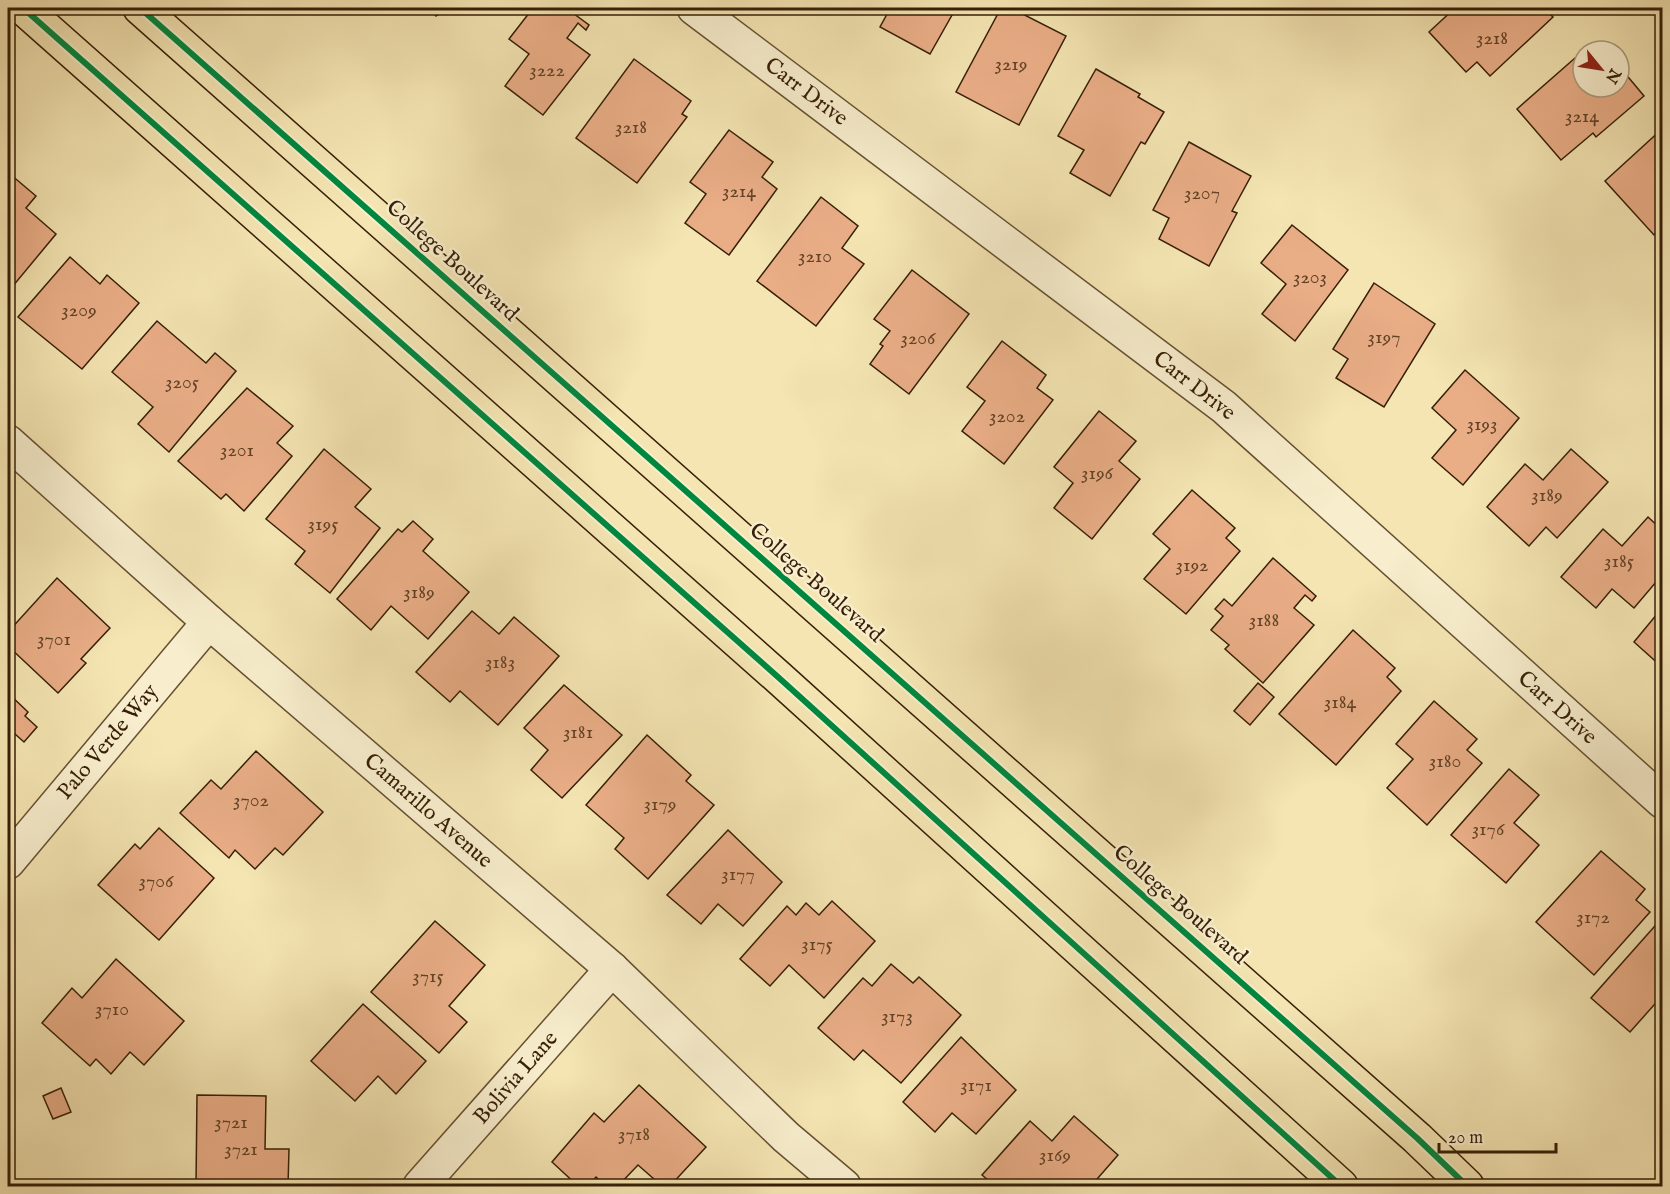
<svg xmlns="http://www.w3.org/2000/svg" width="1670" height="1194" font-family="'IM FELL English',serif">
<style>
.building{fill:#eaae87;stroke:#361f07;stroke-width:1.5}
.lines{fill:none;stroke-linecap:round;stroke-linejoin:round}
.minor-casing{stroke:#665032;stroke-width:36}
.major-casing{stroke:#361f07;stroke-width:36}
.minor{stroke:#f8eecd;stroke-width:33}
.major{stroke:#f4e5b2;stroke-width:33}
.cycleway-casing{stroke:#f8eecd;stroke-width:10}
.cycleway{stroke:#00873e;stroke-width:6}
.labels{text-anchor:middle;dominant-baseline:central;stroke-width:5;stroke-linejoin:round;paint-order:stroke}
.number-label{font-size:20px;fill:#634327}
.street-label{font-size:22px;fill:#361f07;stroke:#f8eecd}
</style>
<rect width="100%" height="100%" fill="#f4e5b2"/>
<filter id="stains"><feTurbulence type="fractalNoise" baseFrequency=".00333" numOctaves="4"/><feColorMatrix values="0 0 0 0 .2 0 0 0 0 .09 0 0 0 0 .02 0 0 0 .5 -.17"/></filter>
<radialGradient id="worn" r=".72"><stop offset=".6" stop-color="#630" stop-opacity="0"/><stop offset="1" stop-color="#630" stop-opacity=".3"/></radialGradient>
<g class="building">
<polygon points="430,8 448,8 436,16"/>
<polygon points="533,8 566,8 589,25 586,30 578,23 567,38 590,55 543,115 505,86 529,54 509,39"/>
<polygon points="875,8 956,8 930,54 880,27 887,14"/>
<polygon points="1001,8 1011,8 1066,36 1019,125 956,92"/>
<polygon points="1455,8 1544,8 1553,17 1490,76 1477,62 1466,72 1429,32"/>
<polygon points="1575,58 1583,68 1583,87 1619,87 1619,66 1644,96 1596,137 1593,133 1561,160 1517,109"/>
<polygon points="634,59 691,101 682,114 687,117 637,183 576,138"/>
<polygon points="1096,69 1140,94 1138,97 1164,112 1145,144 1141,142 1110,196 1070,173 1084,150 1058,136"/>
<polygon points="1662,129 1662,227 1654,235 1605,181"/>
<polygon points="729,130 773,162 762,177 777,189 729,255 685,223 706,194 690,182"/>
<polygon points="1189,142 1251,176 1232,211 1237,213 1209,266 1159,239 1169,218 1153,210"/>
<polygon points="10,174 36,196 26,208 56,234 8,292 8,177"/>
<polygon points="821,197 858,226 842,248 864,264 816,326 757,281"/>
<polygon points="1292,225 1348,270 1295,341 1262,314 1286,284 1261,263"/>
<polygon points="70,257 100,284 107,275 139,303 82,369 18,317"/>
<polygon points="912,270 969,314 909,394 870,364 883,346 880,344 890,331 874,319"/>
<polygon points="1374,283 1435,324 1384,407 1336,378 1348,359 1333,349"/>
<polygon points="157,321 206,363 215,353 236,371 169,452 138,424 153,407 112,372"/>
<polygon points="1002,341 1046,375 1037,388 1053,400 1004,464 962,431 985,401 967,387"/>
<polygon points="1465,370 1519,418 1463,485 1432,458 1456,430 1432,408"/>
<polygon points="247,388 293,426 277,443 292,456 244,511 226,494 221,499 178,461"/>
<polygon points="1099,411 1136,441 1119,461 1140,479 1092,539 1054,508 1073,483 1054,467"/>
<polygon points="324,449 371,489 355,507 380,528 330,593 295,564 305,551 266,519"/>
<polygon points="1571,449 1608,482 1557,538 1546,527 1529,546 1487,507 1525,464 1543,480"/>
<polygon points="1192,490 1235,528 1226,538 1240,551 1186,614 1144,579 1170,549 1153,534"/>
<polygon points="1648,517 1662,530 1662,575 1634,608 1612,589 1596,608 1561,577 1603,529 1622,546"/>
<polygon points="413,521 433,539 423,551 469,592 428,639 391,606 371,630 337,599 398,529 402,532"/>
<polygon points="1273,558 1316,596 1312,601 1305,595 1294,608 1314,625 1263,683 1225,649 1229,645 1211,630 1223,616 1215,609 1224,599 1232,606"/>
<polygon points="57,578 110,628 81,659 86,663 58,693 8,646 8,632"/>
<polygon points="1662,608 1662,667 1634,642"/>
<polygon points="472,611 499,634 514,617 559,656 498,725 460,691 450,702 416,672"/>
<polygon points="1353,630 1395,668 1387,677 1401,691 1336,765 1279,714"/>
<polygon points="1258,683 1274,697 1250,725 1234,711"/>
<polygon points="564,685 622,735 562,798 531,770 548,750 524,728"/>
<polygon points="8,693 28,712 25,716 37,727 24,742 15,734 8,742"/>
<polygon points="1434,701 1477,739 1467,750 1482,763 1427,825 1387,788 1413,759 1396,744"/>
<polygon points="647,735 691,775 686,781 714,805 648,879 615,849 624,838 586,805"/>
<polygon points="256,751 323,812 283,855 275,848 255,869 235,850 229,858 180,813 211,780 221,789"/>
<polygon points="1509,769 1539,795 1514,823 1539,845 1506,883 1451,835"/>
<polygon points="159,828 214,878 159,940 98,885 135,844 140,849"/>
<polygon points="728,830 782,882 743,926 718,904 701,924 667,895"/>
<polygon points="1601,851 1645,889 1636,900 1650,912 1594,975 1536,922"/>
<polygon points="832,901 875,941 824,998 789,965 770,986 740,959 787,906 796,915 806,903 819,915"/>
<polygon points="1662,918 1662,996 1630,1032 1591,998"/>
<polygon points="435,921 485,965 449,1006 467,1022 439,1053 371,992"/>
<polygon points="116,959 184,1021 144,1065 130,1052 111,1074 96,1059 90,1066 42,1023 72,988 82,998"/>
<polygon points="891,964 913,983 919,977 961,1015 901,1083 863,1050 854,1060 818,1028 863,978 872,986"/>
<polygon points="363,1004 426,1061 396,1094 378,1076 355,1101 311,1061"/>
<polygon points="961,1037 1016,1090 976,1134 952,1113 935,1132 903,1102"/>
<polygon points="639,1085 706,1147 670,1186 662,1186 638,1165 618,1186 606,1186 596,1177 588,1186 578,1186 552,1162 594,1113 604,1122"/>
<polygon points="61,1088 71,1112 53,1119 43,1096"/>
<polygon points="197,1095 266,1096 265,1149 289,1149 288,1186 196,1186"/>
<polygon points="1074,1116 1118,1155 1091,1186 1035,1186 1030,1182 1026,1186 995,1186 982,1175 1030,1121 1052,1141"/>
</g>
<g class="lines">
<g class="minor-casing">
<g id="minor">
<polyline points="694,8 1224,407 1662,801"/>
<polyline points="8,442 209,622 612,969 786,1137 844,1186"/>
<polyline points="8,862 209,622"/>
<polyline points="420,1186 612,969"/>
</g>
</g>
<g class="major-casing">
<g id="major">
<polyline points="23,8 778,677 1341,1186"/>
<polyline points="140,8 1417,1138 1467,1186"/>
</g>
</g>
<use href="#minor" class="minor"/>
<use href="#major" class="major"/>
<g class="cycleway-casing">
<g id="cycleway">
<polyline points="23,8 778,677 1341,1186"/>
<polyline points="140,8 1417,1138 1467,1186"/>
</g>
</g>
<use href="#cycleway" class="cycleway"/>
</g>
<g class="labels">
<g class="number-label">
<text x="1492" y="38">3218</text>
<text x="1011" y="64">3219</text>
<text x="547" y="70">3222</text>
<text x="1582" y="116">3214</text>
<text x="631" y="127">3218</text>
<text x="739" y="191">3214</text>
<text x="1202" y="193">3207</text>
<text x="815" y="256">3210</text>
<text x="1310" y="277">3203</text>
<text x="79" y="310">3209</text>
<text x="1384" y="337">3197</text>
<text x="918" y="338">3206</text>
<text x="182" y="382">3205</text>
<text x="1007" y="416">3202</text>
<text x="1482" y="424">3193</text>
<text x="237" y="450">3201</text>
<text x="1097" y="473">3196</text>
<text x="1547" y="495">3189</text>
<text x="323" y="524">3195</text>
<text x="1619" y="561">3185</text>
<text x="1192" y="565">3192</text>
<text x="419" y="592">3189</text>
<text x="1264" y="620">3188</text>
<text x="54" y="639">3701</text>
<text x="500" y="662">3183</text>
<text x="1340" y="702">3184</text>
<text x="578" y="732">3181</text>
<text x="1445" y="761">3180</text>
<text x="251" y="800">3702</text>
<text x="660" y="804">3179</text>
<text x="1488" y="829">3176</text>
<text x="738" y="874">3177</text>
<text x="156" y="881">3706</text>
<text x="1593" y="917">3172</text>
<text x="817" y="944">3175</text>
<text x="428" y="976">3715</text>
<text x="112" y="1009">3710</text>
<text x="897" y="1016">3173</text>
<text x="976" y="1085">3171</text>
<text x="231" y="1122">3721</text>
<text x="634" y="1134">3718</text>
<text x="241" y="1149">3721</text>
<text x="1055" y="1155">3169</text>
</g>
<g class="street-label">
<text transform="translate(806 92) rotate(37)">Carr Drive</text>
<text transform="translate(452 261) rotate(42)">College Boulevard</text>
<text transform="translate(1194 386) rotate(38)">Carr Drive</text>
<text transform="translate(816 583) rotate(41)">College Boulevard</text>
<text transform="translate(1557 708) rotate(42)">Carr Drive</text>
<text transform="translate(108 742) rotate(-50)">Palo Verde Way</text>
<text transform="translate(428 811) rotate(41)">Camarillo Avenue</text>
<text transform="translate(1180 905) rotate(41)">College Boulevard</text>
<text transform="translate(516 1078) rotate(-49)">Bolivia Lane</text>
</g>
</g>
<rect width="1670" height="1194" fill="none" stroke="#f4e5b2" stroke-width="30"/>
<rect x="9" y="9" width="1652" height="1176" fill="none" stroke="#361f07" stroke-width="3"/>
<rect x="15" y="15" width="1640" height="1164" fill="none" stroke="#361f07" stroke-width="1.5"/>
<g transform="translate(1601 69) rotate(120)"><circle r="28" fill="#f8eecd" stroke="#aa9b7e" stroke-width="1.5"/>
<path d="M0-4.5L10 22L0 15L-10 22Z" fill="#8f2418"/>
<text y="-9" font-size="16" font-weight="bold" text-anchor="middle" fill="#361f07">N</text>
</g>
<path d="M1439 1143v9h117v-9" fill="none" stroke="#361f07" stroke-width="3"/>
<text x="1448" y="1143" font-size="18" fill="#361f07" stroke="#f8eecd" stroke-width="4.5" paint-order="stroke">20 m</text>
<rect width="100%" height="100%" filter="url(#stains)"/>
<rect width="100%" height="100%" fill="url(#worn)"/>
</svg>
